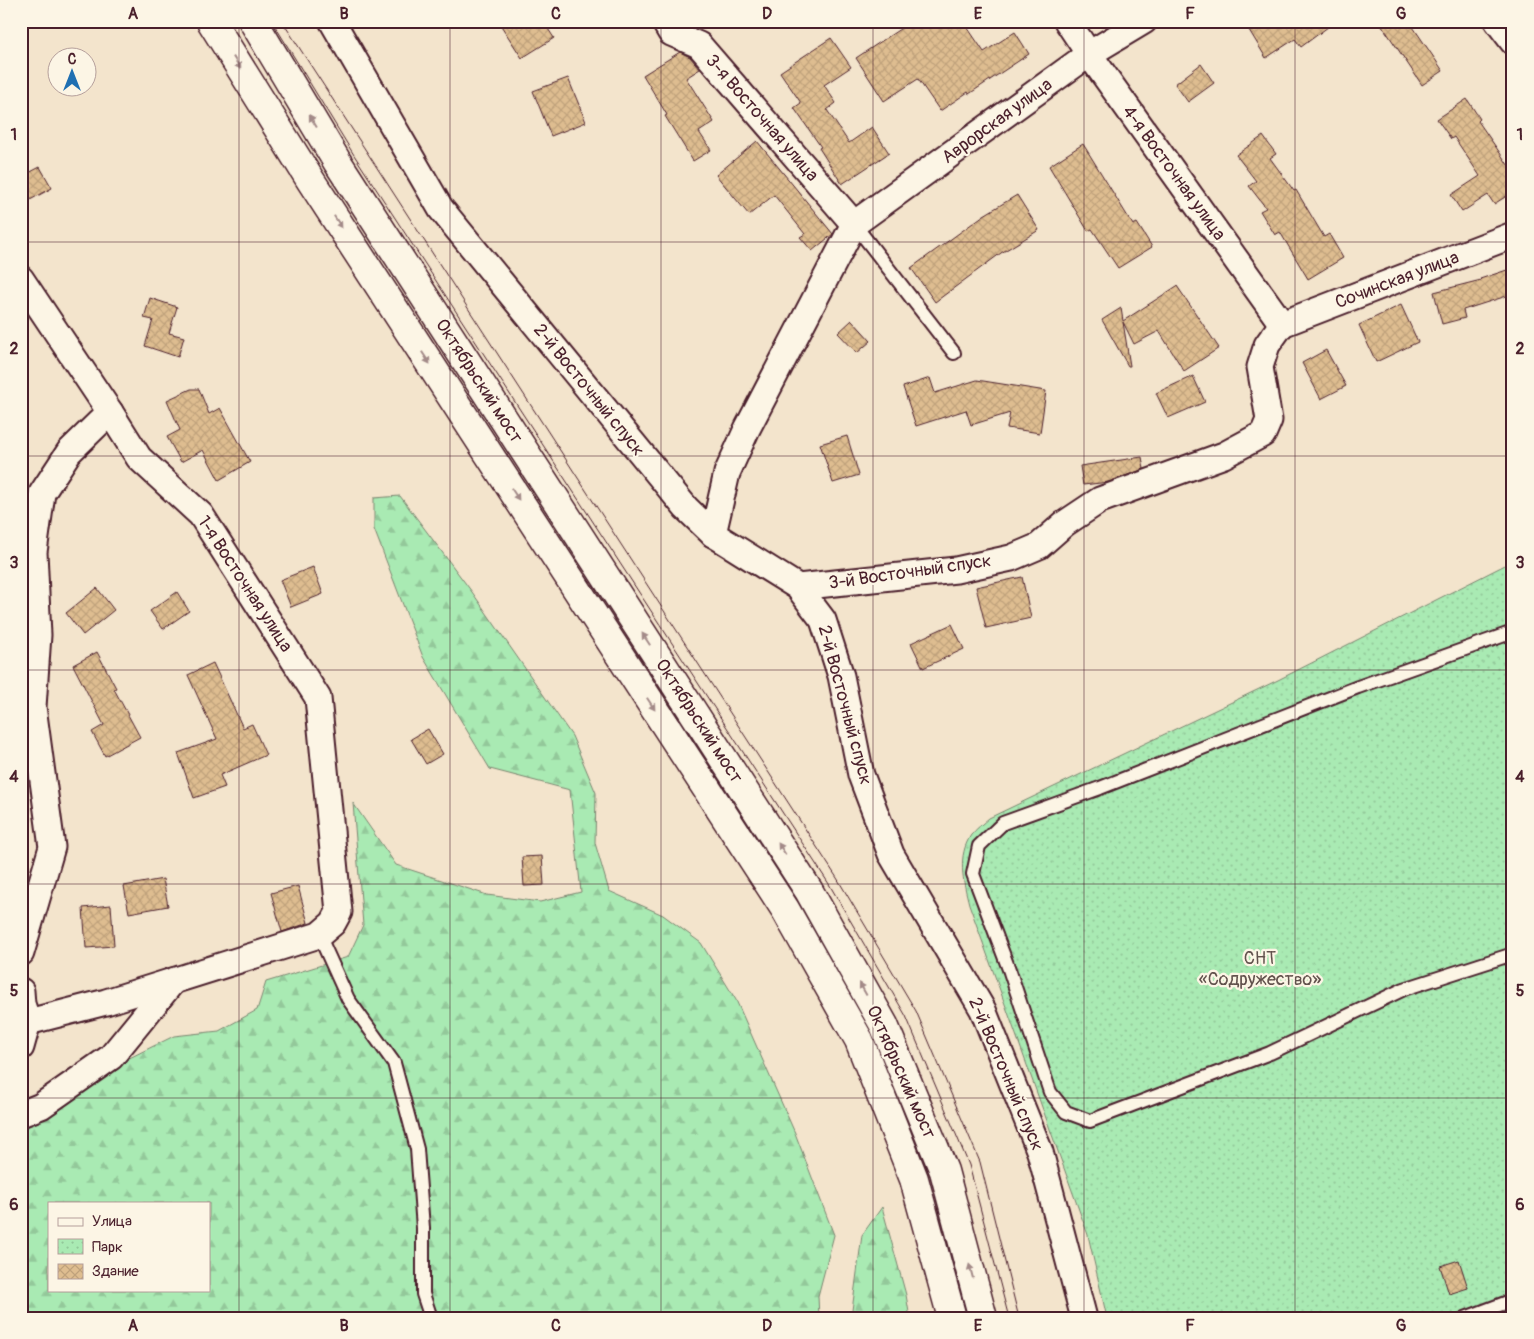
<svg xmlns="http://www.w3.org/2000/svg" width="1534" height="1339" font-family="Pangolin,sans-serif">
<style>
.forest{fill:url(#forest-firs);stroke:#7a846f;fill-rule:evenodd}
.park{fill:url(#park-dots);stroke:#7a846f}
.building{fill:url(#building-cross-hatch);stroke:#4a1f2b}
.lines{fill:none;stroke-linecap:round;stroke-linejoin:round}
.service-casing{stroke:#4a1f2b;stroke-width:16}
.minor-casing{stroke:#4a1f2b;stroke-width:29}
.secondary-casing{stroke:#4a1f2b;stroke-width:31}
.service{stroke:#fcf5e5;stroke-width:12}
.minor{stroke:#fcf5e5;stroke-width:25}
.secondary{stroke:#fcf5e5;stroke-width:28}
.tram{stroke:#4a1f2b;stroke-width:1}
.oneway{fill:#a38a88}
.grid{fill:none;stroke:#4a1f2b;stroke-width:1;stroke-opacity:0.55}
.labels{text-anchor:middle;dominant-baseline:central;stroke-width:4.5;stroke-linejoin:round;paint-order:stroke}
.street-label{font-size:18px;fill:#4a1f2b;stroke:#fcf5e5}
.park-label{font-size:18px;fill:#62524d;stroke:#fcf5e5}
.neatline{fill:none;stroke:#4a1f2b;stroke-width:2}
.grid-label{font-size:16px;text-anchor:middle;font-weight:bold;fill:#4a1f2b}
</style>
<defs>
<pattern id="forest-firs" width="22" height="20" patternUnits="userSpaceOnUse" patternTransform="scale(1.25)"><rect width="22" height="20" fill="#a9eab3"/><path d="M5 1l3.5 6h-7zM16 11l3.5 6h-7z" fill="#93c89a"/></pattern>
<pattern id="park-dots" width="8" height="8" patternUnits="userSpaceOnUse" patternTransform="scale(1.25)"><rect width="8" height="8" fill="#a9eab3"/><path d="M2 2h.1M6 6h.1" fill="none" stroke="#93c89a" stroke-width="1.8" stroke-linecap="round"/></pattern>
<pattern id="building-cross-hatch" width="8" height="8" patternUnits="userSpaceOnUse" patternTransform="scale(1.25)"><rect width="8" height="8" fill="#debd90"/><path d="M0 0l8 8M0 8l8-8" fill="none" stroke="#c0a27c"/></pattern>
</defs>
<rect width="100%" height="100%" fill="#f3e4cc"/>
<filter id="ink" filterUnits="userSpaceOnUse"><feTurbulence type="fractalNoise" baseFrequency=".02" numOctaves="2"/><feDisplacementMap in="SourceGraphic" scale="10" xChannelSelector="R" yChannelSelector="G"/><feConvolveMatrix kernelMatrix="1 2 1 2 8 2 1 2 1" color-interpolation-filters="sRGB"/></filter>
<g filter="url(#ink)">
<g class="forest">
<path d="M400,496L472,592L572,736L596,793L595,843L609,891L663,915L701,943L736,1000L795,1133L834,1235L818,1296L819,1318H21V1130L103,1071L174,1036L219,1031L257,1010L266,982L348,957L363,925L353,803L396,865L487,895L540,902L581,892L570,790L490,769L423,657L374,529V498ZM49,1203H209V1290H49Z"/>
<polygon points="882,1207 906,1295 910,1318 851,1318 862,1235"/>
</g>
<path class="park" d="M1513,561V1318H1107L1088,1235L969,904C963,881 957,856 971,835C976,829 983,823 989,818L1278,680Z"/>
<g class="building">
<polygon points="498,21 543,21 554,38 522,58"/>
<polygon points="912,21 963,21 984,52 1015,32 1029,54 969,94 968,92 940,111 918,79 884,101 856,58"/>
<polygon points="1263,21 1336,21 1301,47 1295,39 1266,58 1249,30"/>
<polygon points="1379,21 1409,21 1443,71 1422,85"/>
<polygon points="831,38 851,67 824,85 836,103 827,110 849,143 872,127 889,153 842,184 819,148 821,147 794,108 801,103 780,72"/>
<polygon points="680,52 690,57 700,69 686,78 714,122 699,132 711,150 693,161 665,116 667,115 643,75"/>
<polygon points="1201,64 1214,83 1188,102 1175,84"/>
<polygon points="568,78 586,122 551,136 533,91"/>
<polygon points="1467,99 1480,119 1478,121 1513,172 1513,192 1494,204 1488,195 1462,212 1451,195 1480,176 1454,137 1451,139 1437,119"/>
<polygon points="1263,136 1276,154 1270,158 1294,191 1296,190 1324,237 1329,234 1343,258 1308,279 1280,232 1275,235 1260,211 1266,208 1249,186 1256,181 1236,155"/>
<polygon points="757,141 833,234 812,251 800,237 805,234 774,195 749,215 716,175"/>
<polygon points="1083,144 1133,225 1137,223 1152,247 1118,268 1092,229 1088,231 1049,166"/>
<polygon points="40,167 52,188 21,205 21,177"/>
<polygon points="1017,195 1039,230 1001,253 935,302 911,268 984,215"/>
<polygon points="1513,268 1513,294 1463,310 1465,318 1442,324 1434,292 1481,280 1480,279"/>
<polygon points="1177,286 1219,348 1184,371 1159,331 1134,344 1123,322 1130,366 1128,366 1102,320 1121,308 1123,321"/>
<polygon points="150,298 177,307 169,333 184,337 178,357 145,346 153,320 144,318"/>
<polygon points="1401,305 1418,342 1376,362 1359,325"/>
<polygon points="852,320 871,341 857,353 838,333"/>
<polygon points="1326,350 1346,386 1321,399 1302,363"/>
<polygon points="1193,376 1205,402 1168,418 1156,393"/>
<polygon points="930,378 935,393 977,380 1046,391 1040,433 1007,428 1010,413 971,425 966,410 916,426 903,387"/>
<polygon points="191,389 199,389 209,414 220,408 250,462 219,480 203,450 181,462 167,437 180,430 167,400"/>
<polygon points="847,436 859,475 833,483 820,444"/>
<polygon points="1142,457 1144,469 1109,482 1083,485 1080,466"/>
<polygon points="313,567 323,594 291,607 280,580"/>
<polygon points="1022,577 1031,618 986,628 976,587"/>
<polygon points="97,588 114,610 83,635 66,613"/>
<polygon points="177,592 189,611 163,629 150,611"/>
<polygon points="952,624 964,649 923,668 911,643"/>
<polygon points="97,652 116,688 114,689 140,737 105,756 92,732 104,725 73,665"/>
<polygon points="213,663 243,728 252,724 266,755 220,775 225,787 194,798 178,753 217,739 188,675"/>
<polygon points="428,729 443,754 426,764 411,739"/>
<polygon points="542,856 544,885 524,886 522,857"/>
<polygon points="163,879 168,906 129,913 124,886"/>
<polygon points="298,886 308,923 282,932 271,893"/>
<polygon points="111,905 114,946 86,948 83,908"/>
<polygon points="1459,1260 1468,1288 1449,1294 1440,1266"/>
</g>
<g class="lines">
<g class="service-casing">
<g id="service">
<polyline points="854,224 954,353"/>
<polyline points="1513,632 1358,687 1100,788 1003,823 979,846 973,874 1010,972 1050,1092 1066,1112 1090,1121 1270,1053 1404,989 1513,954"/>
<polyline points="319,935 348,999 394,1063 417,1149 423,1228 423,1294 431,1318"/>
<polyline points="1465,1318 1513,1300"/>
</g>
</g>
<g class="minor-casing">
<g id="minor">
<polyline points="332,21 441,209 686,508 713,534 798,587 823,620 841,676 861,775 891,854 983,1010 1040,1152 1084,1318"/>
<polyline points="664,21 671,33 699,45 854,224"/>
<polyline points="1067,21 1089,54 1282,324"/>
<polyline points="1497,21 1513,42"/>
<polyline points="21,279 110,412 139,458 201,515 318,698 339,912 333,923 319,935 106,1002 28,1022"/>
<polyline points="1282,324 1513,235"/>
<polyline points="713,534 727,473 747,429 854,224 1089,54 1144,21"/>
<polyline points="798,587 956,570 1011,558 1039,546 1064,524 1100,500 1224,455 1263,434 1269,420 1260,367 1267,345 1282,324"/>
<polyline points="21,953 52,847 33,707 38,635 34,552 42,493 69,452 110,412"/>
<polyline points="21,991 22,1004 28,1022"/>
<polyline points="21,1047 28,1022"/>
<polyline points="21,1114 41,1106 111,1057 173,981"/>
</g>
</g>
<g class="secondary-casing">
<g id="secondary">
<polyline points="211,21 311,181 785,909 859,1040 914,1179 952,1318"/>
<polyline points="253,21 338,163 809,891 884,1025 944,1171 983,1318"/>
</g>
</g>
<use href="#service" class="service"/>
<use href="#minor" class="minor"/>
<use href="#secondary" class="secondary"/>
<g class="tram">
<polyline points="272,21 354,155 829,884 906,1016 969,1165 1009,1318"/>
<polyline points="282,21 837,878 916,1011 980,1162 1019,1318"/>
</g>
</g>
<defs><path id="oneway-solid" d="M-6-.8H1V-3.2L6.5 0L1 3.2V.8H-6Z" transform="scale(1.25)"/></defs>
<g class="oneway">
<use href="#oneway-solid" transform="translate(237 63) rotate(58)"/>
<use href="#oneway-solid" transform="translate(313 121) rotate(-121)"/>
<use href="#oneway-solid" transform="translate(338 222) rotate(57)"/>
<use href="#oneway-solid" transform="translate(426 358) rotate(57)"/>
<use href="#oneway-solid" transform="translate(515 494) rotate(57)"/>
<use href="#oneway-solid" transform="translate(646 639) rotate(-123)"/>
<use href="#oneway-solid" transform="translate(651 704) rotate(57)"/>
<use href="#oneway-solid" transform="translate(782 849) rotate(-123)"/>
<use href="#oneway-solid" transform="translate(863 989) rotate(-119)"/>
<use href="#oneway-solid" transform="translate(971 1271) rotate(-105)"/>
</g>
</g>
<path class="grid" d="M239,21V1318M450,21V1318M661,21V1318M873,21V1318M1084,21V1318M1295,21V1318M21,242H1513M21,456H1513M21,670H1513M21,884H1513M21,1098H1513"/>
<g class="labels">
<g class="street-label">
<text transform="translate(762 118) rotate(49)">3-я Восточная улица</text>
<text transform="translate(997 121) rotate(-36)">Аврорская улица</text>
<text transform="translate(1174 173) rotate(54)">4-я Восточная улица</text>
<text transform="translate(1397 280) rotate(-21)">Сочинская улица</text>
<text transform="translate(479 381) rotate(57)">Октябрьский мост</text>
<text transform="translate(589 390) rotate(51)">2-й Восточный спуск</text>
<text transform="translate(910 572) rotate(-8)">3-й Восточный спуск</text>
<text transform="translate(245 584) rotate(57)">1-я Восточная улица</text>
<text transform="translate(845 705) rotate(75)">2-й Восточный спуск</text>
<text transform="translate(699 721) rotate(57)">Октябрьский мост</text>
<text transform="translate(901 1072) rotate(66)">Октябрьский мост</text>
<text transform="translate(1006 1074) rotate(67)">2-й Восточный спуск</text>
</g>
<g class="park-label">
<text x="1260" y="958">СНТ<tspan x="1260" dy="21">«Содружество»</tspan></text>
</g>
</g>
<rect width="1534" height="1339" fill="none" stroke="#fcf5e5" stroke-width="55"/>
<rect x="48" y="1202" width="162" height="90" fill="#fcf5e5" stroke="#b59f9b"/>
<rect x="58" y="1218" width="25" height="8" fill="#fcf5e5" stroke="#b59f9b"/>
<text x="92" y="1226" font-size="15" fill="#4a1f2b">Улица</text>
<rect x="58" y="1239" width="25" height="15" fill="url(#park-dots)" stroke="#b59f9b"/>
<text x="92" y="1252" font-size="15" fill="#4a1f2b">Парк</text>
<rect x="58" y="1264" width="25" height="15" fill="url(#building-cross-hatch)" stroke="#b59f9b"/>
<text x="92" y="1276" font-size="15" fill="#4a1f2b">Здание</text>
<g transform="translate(72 72)"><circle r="24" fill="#fcf5e5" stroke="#b59f9b"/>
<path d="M0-4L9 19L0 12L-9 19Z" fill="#1f6fb2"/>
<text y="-8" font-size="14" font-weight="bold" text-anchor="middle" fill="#4a1f2b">С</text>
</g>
<rect x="28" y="28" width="1478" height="1284" class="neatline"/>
<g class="grid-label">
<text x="133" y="19">A</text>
<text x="344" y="19">B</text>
<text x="556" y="19">C</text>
<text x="767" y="19">D</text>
<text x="978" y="19">E</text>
<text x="1190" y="19">F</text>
<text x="1401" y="19">G</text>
<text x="14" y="140">1</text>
<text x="1520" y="140">1</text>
<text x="14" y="354">2</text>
<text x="1520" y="354">2</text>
<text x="14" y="568">3</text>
<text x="1520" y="568">3</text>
<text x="14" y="782">4</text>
<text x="1520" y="782">4</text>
<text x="14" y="996">5</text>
<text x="1520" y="996">5</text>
<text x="14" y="1210">6</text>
<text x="1520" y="1210">6</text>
<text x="133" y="1331">A</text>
<text x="344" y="1331">B</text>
<text x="556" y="1331">C</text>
<text x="767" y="1331">D</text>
<text x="978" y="1331">E</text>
<text x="1190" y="1331">F</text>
<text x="1401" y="1331">G</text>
</g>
</svg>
